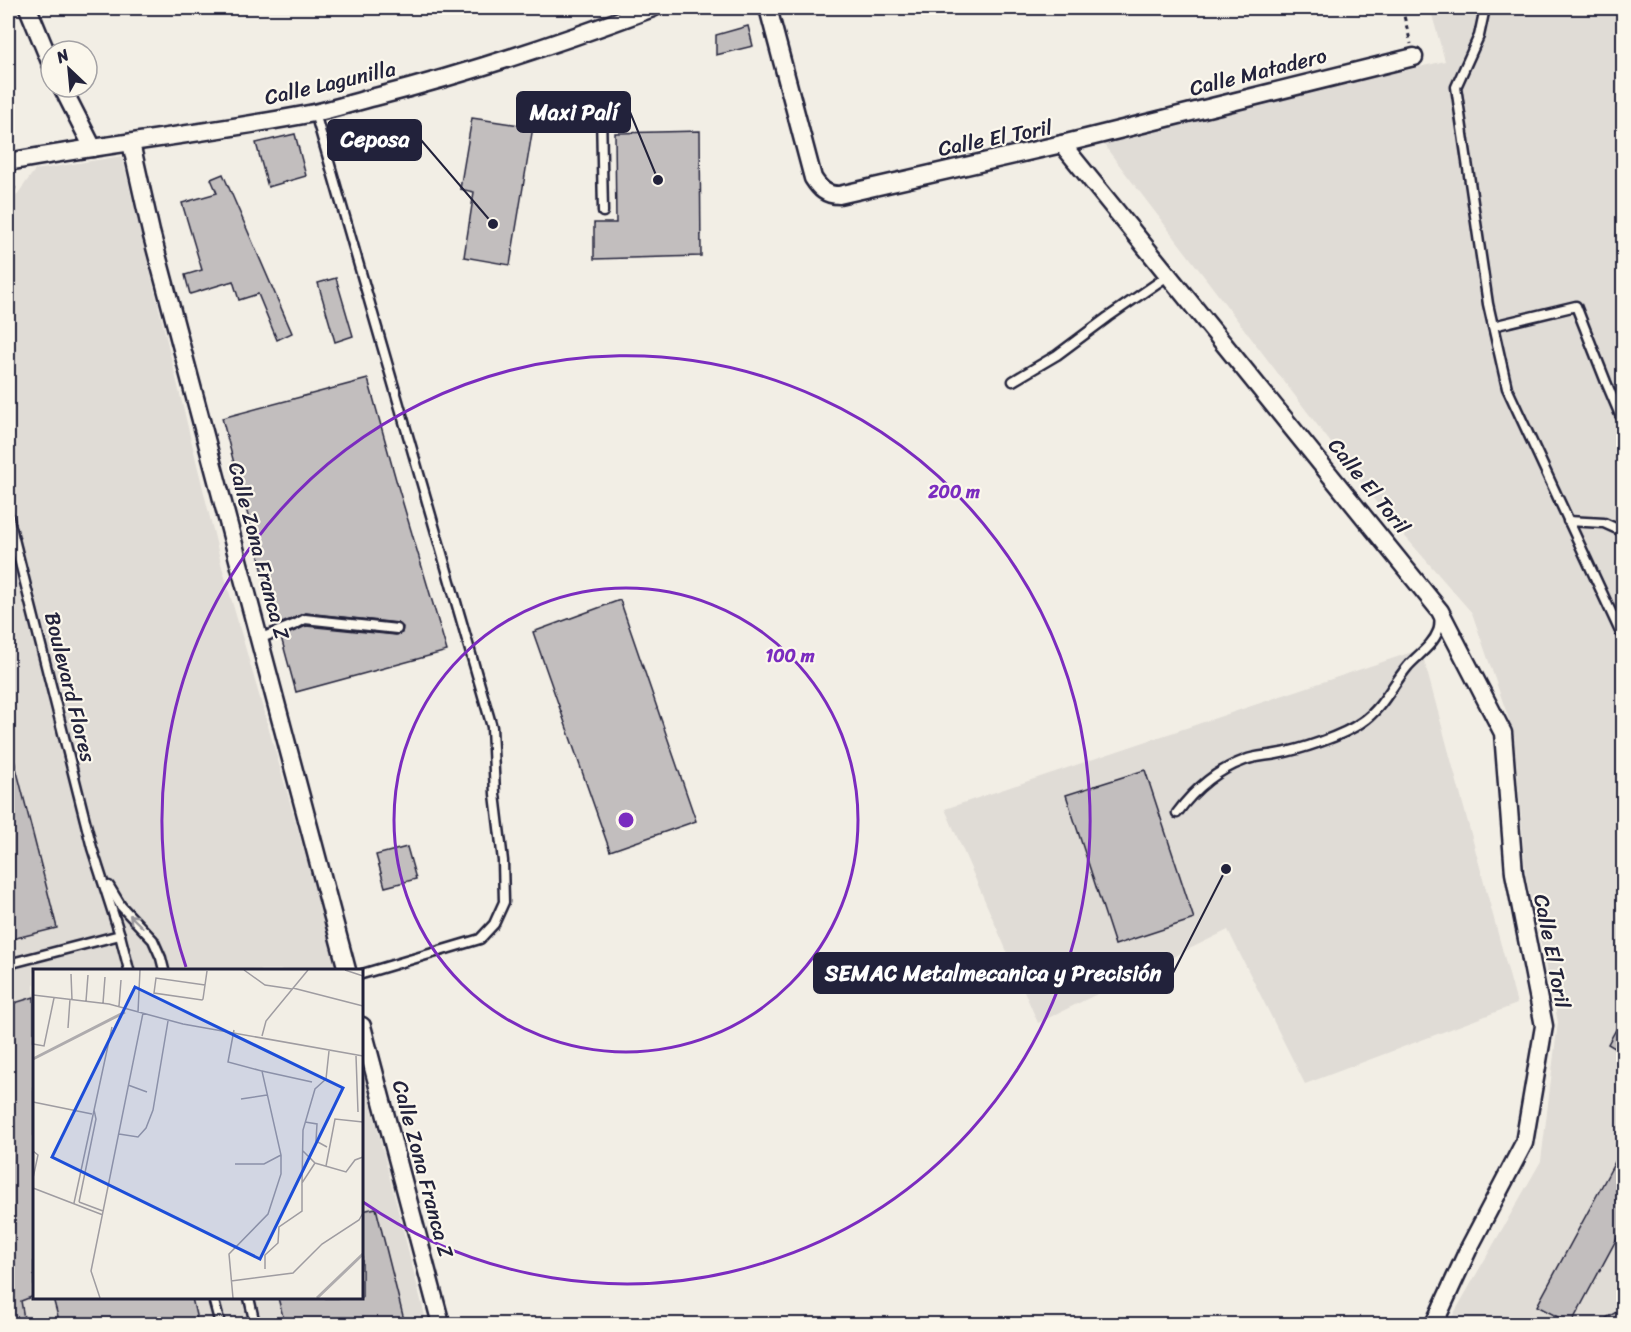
<svg xmlns="http://www.w3.org/2000/svg" width="1631" height="1332" font-family="Sriracha,sans-serif">
<style>
.built{fill:#e0dcd6}
.lines{fill:none;stroke-linecap:round;stroke-linejoin:round}
.stream{stroke:#76747f;stroke-width:4.5}
.building{fill:#c2bebe;stroke:#22223b;stroke-width:1.5}
.lane-casing{stroke:#22223b;stroke-width:13}
.street-casing{stroke:#22223b;stroke-width:21}
.path{stroke:#22223b;stroke-width:3;stroke-dasharray:4.5 4.5;stroke-linecap:butt}
.lane{stroke:#fbf7ec;stroke-width:8}
.street{stroke:#fbf7ec;stroke-width:16}
.oneway{stroke:#99979c}
.ring{fill:none;stroke:#7b2cbf;stroke-width:3}
.labels{text-anchor:middle;dominant-baseline:central;stroke-width:4.5;stroke-linejoin:round;paint-order:stroke}
.street-label{font-size:21px;fill:#22223b;stroke:#fbf7ec}
.inset-river{fill:none;stroke:#aeabad;stroke-width:3}
.inset-road{fill:none;stroke:#9f9ca1;stroke-width:1.5}
.view{fill:#1d4ed8;fill-opacity:0.15;stroke:#1d4ed8;stroke-width:3}
.inset-edge{fill:none;stroke:#22223b;stroke-width:3}
.centre{fill:#7b2cbf;stroke:#fbf7ec;stroke-width:3}
.ring-label{font-size:18px;text-anchor:middle;font-weight:bold;fill:#7b2cbf;stroke:#fbf7ec;stroke-width:4.5;stroke-linejoin:round;paint-order:stroke}
.leader{fill:none;stroke:#22223b;stroke-width:2}
.callout-dot{fill:#22223b;stroke:#fbf7ec;stroke-width:2}
.callout{fill:#22223b;stroke:#22223b;stroke-width:2}
.callout-label{font-size:22px;text-anchor:middle;font-weight:bold;fill:#fff}
</style>
<rect width="100%" height="100%" fill="#f2eee5"/>
<filter id="ink" filterUnits="userSpaceOnUse"><feTurbulence type="fractalNoise" baseFrequency=".0167" numOctaves="2"/><feDisplacementMap in="SourceGraphic" scale="12" xChannelSelector="R" yChannelSelector="G"/><feConvolveMatrix kernelMatrix="1 2 1 2 8 2 1 2 1" color-interpolation-filters="sRGB"/></filter>
<g filter="url(#ink)">
<g class="built">
<polygon points="1430,8 1623,8 1623,1324 1448,1324 1541,1161 1558,1022 1526,876 1514,734 1472,613 1382,510 1101,141 1445,61"/>
<polygon points="122,156 222,567 321,909 337,970 34,970 34,1298 362,1298 362,1068 427,1324 8,1324 8,207 35,170"/>
<polygon points="1421,649 1517,1004 1305,1084 1228,930 1038,1023 945,809"/>
</g>
<g class="lines">
<polyline class="stream" points="8,197 14,188"/>
</g>
<g class="building">
<polygon points="748,26 753,46 716,55 716,35"/>
<polygon points="472,118 533,127 510,265 464,257 474,192 460,189"/>
<polygon points="700,131 701,256 594,259 594,223 616,223 615,133"/>
<polygon points="295,134 306,176 268,187 256,143"/>
<polygon points="223,174 292,333 277,340 258,294 239,300 233,281 190,294 185,275 202,270 182,203 217,193 211,179"/>
<polygon points="336,278 353,336 335,342 318,283"/>
<polygon points="368,379 396,480 447,651 296,692 281,637 306,626 396,635 402,633 403,627 398,623 306,613 277,625 222,418"/>
<polygon points="620,600 696,821 610,851 533,632"/>
<polygon points="8,752 12,752 57,928 8,940"/>
<polygon points="1145,770 1194,919 1115,945 1066,795"/>
<polygon points="407,847 416,879 385,887 376,855"/>
<polygon points="34,997 34,1296 21,1301 25,1324 8,1324 8,1005"/>
<polygon points="1623,1017 1623,1053 1608,1044"/>
<polygon points="1623,1147 1623,1227 1571,1324 1537,1306"/>
<polygon points="376,1208 405,1324 285,1324 278,1298 362,1298 362,1211"/>
<polygon points="53,1298 192,1298 198,1324 60,1324"/>
<polygon points="1623,1308 1623,1324 1596,1324"/>
</g>
<g class="lines">
<g class="lane-casing">
<g id="lane">
<polyline points="1485,8 1479,36 1456,87 1488,304 1507,388 1624,640"/>
<polyline points="601,111 603,212"/>
<polyline points="315,113 492,727 495,794 503,861 504,902 494,924 480,939 362,974"/>
<polyline points="1493,326 1576,306 1606,382 1620,415 1624,416"/>
<polyline points="1013,381 1057,355 1108,317 1169,275"/>
<polyline points="8,515 92,848 120,935 129,970"/>
<polyline points="1568,521 1604,523 1624,532"/>
<polyline points="259,639 296,624 305,619 397,629"/>
<path d="M1177,813C1194,790 1217,770 1245,760C1255,756 1265,756 1276,754C1300,750 1343,736 1362,722C1383,708 1392,685 1408,666C1418,655 1433,645 1438,631C1440,627 1439,621 1440,617"/>
<polyline points="109,886 121,906 153,940 161,958 164,970"/>
<polyline points="8,964 120,935"/>
<polyline points="213,1298 220,1324"/>
<polyline points="249,1298 255,1324"/>
</g>
</g>
<g class="street-casing">
<g id="street">
<polyline points="28,8 51,64"/>
<path d="M768,8L813,178C820,189 826,195 839,195L1062,144L1440,611L1503,733L1514,873L1544,1026L1524,1143L1468,1250L1434,1324"/>
<polyline points="62,87 93,148"/>
<polyline points="131,143 151,232 347,970"/>
<polyline points="1062,144 1414,57"/>
<path d="M8,162C109,143 212,133 314,113C334,109 355,102 375,97C470,73 562,42 653,8"/>
<polyline points="362,1026 441,1324"/>
</g>
</g>
<polyline class="path" points="1402,8 1411,44"/>
<use href="#lane" class="lane"/>
<use href="#street" class="street"/>
</g>
<defs><path id="oneway-shaft" d="M-6 0H5M1.5-3L5.5 0L1.5 3" fill="none" stroke-width="1.6" stroke-linecap="round" stroke-linejoin="round" transform="scale(1.5)"/></defs>
<use class="oneway" href="#oneway-shaft" transform="translate(136 921) rotate(-136)"/>
</g>
<g class="ring">
<circle cx="626" cy="820" r="232"/>
<path d="M186 967A464 464 0 1 1 363 1202"/>
</g>
<g class="labels">
<g class="street-label">
<text transform="translate(1258 72) rotate(-14)">Calle Matadero</text>
<text transform="translate(330 83) rotate(-13)">Calle Lagunilla</text>
<text transform="translate(995 138) rotate(-11)">Calle El Toril</text>
<text transform="translate(1369 486) rotate(51)">Calle El Toril</text>
<text transform="translate(259 551) rotate(75)">Calle Zona Franca Z</text>
<text transform="translate(70 687) rotate(76)">Boulevard Flores</text>
<text transform="translate(1552 951) rotate(79)">Calle El Toril</text>
<text transform="translate(423 1169) rotate(75)">Calle Zona Franca Z</text>
</g>
</g>
<g transform="translate(33 969)">
<rect width="330" height="330" fill="#f2eee5"/>
<path class="inset-river" d="M0,90L92,43M284,329L330,285"/>
<path class="inset-road" d="M211,1L232,16L259,20M312,1L330,7M38,5L39,31M172,16L123,9L121,24L169,31L170,30L174,2M260,19L330,37M0,26L76,35L150,55L330,87M53,32L55,6M70,34L72,8M86,37L88,11M105,43L107,1M35,59L37,30M229,67L233,52L275,1M0,75L11,77L21,29M323,87L325,143M229,102L279,113M95,116L114,123M208,130L234,126M0,133L59,145M272,153L284,155L283,172L294,178M86,165L105,168L113,159L120,141L135,52M0,182L5,186L0,209M270,182L282,194L313,203L322,191L330,188M282,194L269,214L270,161L282,120L293,110L296,82M202,195H231L248,186M293,197L302,150L330,153M0,219L70,246M46,233L63,150L61,141M46,233L70,242M41,234L79,58M232,300V286L245,274L246,258L269,242V214M198,312L260,304L289,275L326,251L330,244M67,329L58,302L110,44M200,329L196,285L235,245L248,205V186L229,102L195,93L201,61"/>
<path class="view" d="M102,18L310,119L227,290L19,188Z"/>
<rect width="330" height="330" class="inset-edge"/>
</g>
<circle cx="626" cy="820" r="9" class="centre"/>
<g class="ring-label">
<text x="954" y="498">200 m</text>
<text x="790" y="662">100 m</text>
</g>
<path class="leader" d="M658 180L630 112M493 224L421 140M1226 869L1173 973"/>
<g class="callout-dot">
<circle cx="658" cy="180" r="6"/>
<circle cx="493" cy="224" r="6"/>
<circle cx="1226" cy="869" r="6"/>
</g>
<g class="callout">
<rect x="517" y="92" width="113" height="40" rx="6"/>
<rect x="328" y="120" width="93" height="40" rx="6"/>
<rect x="814" y="953" width="359" height="40" rx="6"/>
</g>
<g class="callout-label">
<text x="574" y="120">Maxi Palí</text>
<text x="375" y="147">Ceposa</text>
<text x="993" y="981">SEMAC Metalmecanica y Precisión</text>
</g>
<rect width="1631" height="1332" fill="none" stroke="#fbf7ec" stroke-width="30"/>
<rect x="15" y="15" width="1601" height="1302" fill="none" stroke="#22223b" stroke-width="2" filter="url(#ink)"/>
<g transform="translate(69 69) rotate(334)"><circle r="28" fill="#fbf7ec" stroke="#a4a2a5" stroke-width="1.5"/>
<path d="M0-4.5L10 22L0 15L-10 22Z" fill="#22223b"/>
<text y="-9" font-size="16" font-weight="bold" text-anchor="middle" fill="#22223b">N</text>
</g>
</svg>
